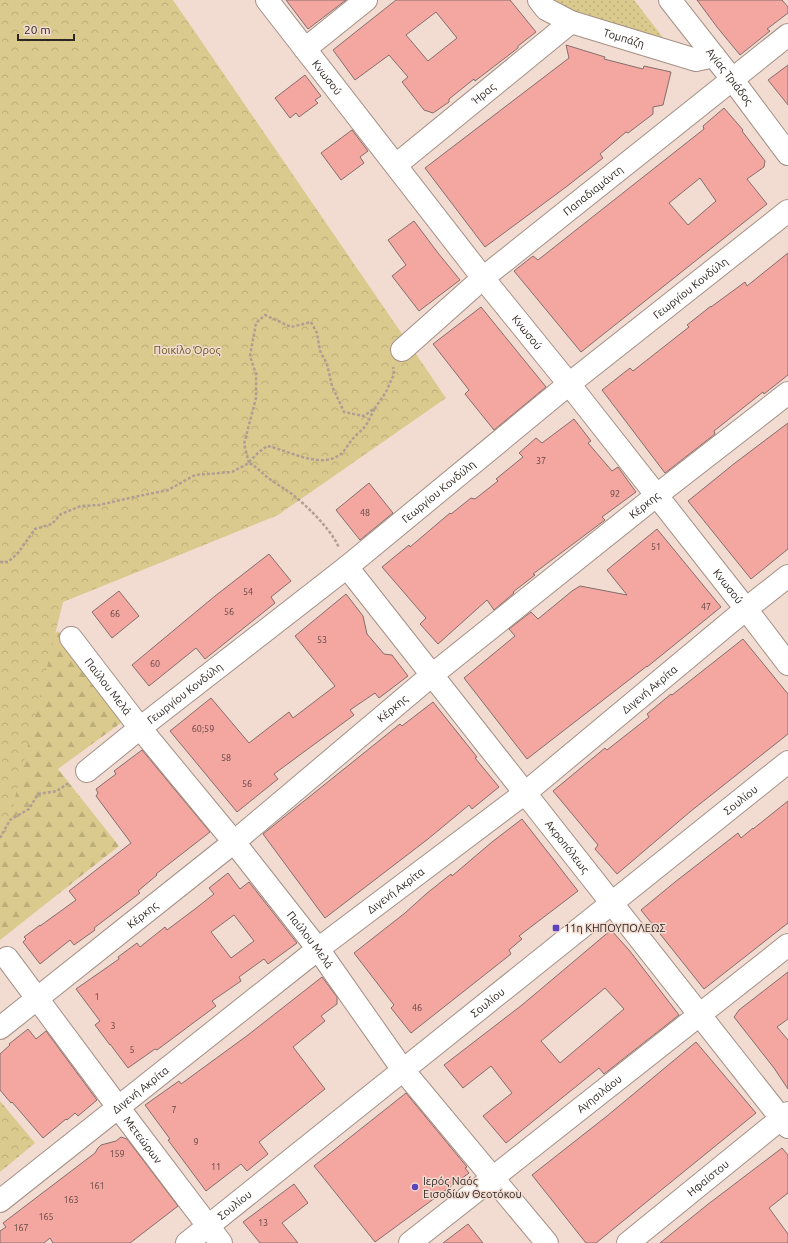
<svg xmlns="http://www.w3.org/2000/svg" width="788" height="1243" font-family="Ubuntu,sans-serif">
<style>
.grass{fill:url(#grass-dots)}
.forest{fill:url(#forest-firs)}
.park{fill:url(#park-crowns)}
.building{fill:#f4a6a1;stroke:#856e6c;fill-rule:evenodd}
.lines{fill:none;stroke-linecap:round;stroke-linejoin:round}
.minor-casing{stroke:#a59086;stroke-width:24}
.path{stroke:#b09e95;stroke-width:2.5;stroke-dasharray:3 2;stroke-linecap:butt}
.minor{stroke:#fff;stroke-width:22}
.poi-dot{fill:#5e44bc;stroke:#f2dbd0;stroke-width:1.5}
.labels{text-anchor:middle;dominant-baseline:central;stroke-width:3;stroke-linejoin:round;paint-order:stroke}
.number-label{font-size:9px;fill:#604742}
.street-label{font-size:11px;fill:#2f2723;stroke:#f2dbd0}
.park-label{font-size:11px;fill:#62541f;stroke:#f2dbd0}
.poi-label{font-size:11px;fill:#2f2723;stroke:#f2dbd0;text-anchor:start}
</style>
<defs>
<pattern id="grass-dots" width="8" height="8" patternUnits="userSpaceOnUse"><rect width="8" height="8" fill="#dbca8d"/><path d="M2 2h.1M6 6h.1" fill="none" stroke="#bcae79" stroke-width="1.8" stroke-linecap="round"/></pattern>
<pattern id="forest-firs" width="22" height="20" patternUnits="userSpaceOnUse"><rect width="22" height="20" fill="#dbca8d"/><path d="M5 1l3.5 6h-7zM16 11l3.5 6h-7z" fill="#bcae79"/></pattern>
<pattern id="park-crowns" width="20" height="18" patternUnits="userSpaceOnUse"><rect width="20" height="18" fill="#dbca8d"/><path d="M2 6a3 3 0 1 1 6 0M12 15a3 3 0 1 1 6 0" fill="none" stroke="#bcae79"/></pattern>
</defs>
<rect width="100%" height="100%" fill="#f2dbd0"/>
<polygon class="grass" points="548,0 634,0 665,40 551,3"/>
<g class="forest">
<polygon points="58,631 125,720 58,769 119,846 0,940 0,642 35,647"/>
<polygon points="0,1101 35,1143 0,1172"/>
</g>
<g class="park">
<polygon points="0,0 173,0 446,398 278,515 63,602 0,859"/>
<polygon points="0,1106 32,1143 0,1170"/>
</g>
<g class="building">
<polygon points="286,0 346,0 308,29"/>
<path d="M396,0H510L536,32L518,46V48L475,81L474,79L449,99V102L433,113L424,110L402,82L408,77L389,55L355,80L333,50ZM436,12L457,38L428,61L406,35Z"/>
<polygon points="697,0 782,0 788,7 788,13 767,29 770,31 740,55 717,27"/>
<polygon points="566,45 605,57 604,59 643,69 644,66 671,72 663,105 653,107 653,114 628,133 626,132 600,154 603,158 566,187 485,247 425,168 569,58"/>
<polygon points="788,65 788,105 768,80"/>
<polygon points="305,75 321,96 315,100 318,103 299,117 296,113 290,118 275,98"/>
<path d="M724,108L743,130L742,131L765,161L764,167L747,179L767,204L581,352L514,271L533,256L538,260L704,129L703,126ZM700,178L716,201L688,225L669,203Z"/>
<polygon points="352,130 368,151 360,157 364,163 341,180 321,153"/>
<polygon points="414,221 438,253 460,280 419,311 392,276 406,265 388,240"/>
<polygon points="788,253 788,375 764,394 763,392 714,431 715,434 665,473 602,390 630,368 633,371 689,327 687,325 711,306 711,307 745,282 747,286"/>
<polygon points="481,307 546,387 494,430 465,394 469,390 433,344"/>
<polygon points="574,419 591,441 588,443 612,471 618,467 636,492 602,517 605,520 533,574 535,575 513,592 514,593 494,610 487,600 438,644 420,624 426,618 382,567 409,545 410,547 450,513 451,514 471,498 475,499 498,481 496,479 523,457 519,453 536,438 542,443"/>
<polygon points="788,423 788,549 751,579 688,501 735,463"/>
<polygon points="369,483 393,513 360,540 336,510"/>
<polygon points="657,529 721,607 647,667 647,666 527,759 464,678 515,636 509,629 531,612 538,619 572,591 580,586 627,595 607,570"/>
<polygon points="269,554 291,581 271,597 275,603 205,659 196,648 149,686 132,665 215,596"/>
<polygon points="119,591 139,616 112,638 92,612"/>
<polygon points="346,594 363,616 367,634 384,654 392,655 408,676 379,698 375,693 350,710 354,715 274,774 278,779 237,812 170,731 211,698 249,743 289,712 293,718 335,686 295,636"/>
<polygon points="743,639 788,694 788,734 691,811 617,874 595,849 598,845 553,791 605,748 607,750 649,717 647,714 671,694 672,695"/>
<polygon points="433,702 477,757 475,758 499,787 472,809 469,805 428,839 325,918 263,834 400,724 402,726"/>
<polygon points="142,750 210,832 156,874 157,875 138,891 140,893 94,928 95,930 74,945 70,940 40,964 23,942 26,939 24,937 40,925 40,926 76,900 69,891 131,843 96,796 98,793 96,789 116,774 114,771"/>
<polygon points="788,801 788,923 704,989 641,910 675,882 738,833 741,838 753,828 753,829"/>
<polygon points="522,819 578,891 519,936 522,939 509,950 511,954 411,1033 391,1008 394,1005 354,953 405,913 426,894 451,874 452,876 492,842"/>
<path d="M228,873L240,889L249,882L297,943L268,964L264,959L239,977L241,981L212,1001L216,1006L157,1050L155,1049L128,1068L110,1044V1045L95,1025L100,1021L76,989L119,959L118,957L137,943L140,947L165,927L167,930L195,909L214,894L209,888ZM234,915L254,941L231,958L211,932Z"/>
<path d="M611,930L629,950L679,1015L604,1074L599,1068L506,1143L483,1116L512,1093L491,1066L463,1088L444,1065L522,1005ZM605,988L624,1009L560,1063L541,1041Z"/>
<polygon points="788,972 788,1019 777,1027 788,1040 788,1089 774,1068 734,1017 739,1010"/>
<polygon points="322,977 337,997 337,1004 321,1016 325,1021 293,1047 325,1089 259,1142 268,1154 247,1171 241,1164 206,1191 168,1140 170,1139 145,1105 179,1081 181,1084 248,1035"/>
<polygon points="28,1029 36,1039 46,1031 97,1100 78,1116 75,1113 67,1120 66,1119 43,1138 12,1102 11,1103 0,1090 0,1054 10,1045 9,1044"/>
<polygon points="696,1042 756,1113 596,1243 586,1243 532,1175 607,1116"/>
<polygon points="406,1093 467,1167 465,1168 469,1173 375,1242 314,1166"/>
<polygon points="121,1137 127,1139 178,1206 130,1243 53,1243 50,1238 44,1243 0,1243 0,1231 6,1227 3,1223 95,1153 98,1148 101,1145 116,1141"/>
<polygon points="782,1148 788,1155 788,1193 769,1208 788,1234 788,1243 660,1243 707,1205"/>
<polygon points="294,1184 308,1203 282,1223 298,1243 260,1243 243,1222"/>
<polygon points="468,1224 483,1243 443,1243"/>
</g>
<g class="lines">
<g class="minor-casing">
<g id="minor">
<path id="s1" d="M267,0L483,278L569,384L746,609L788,664"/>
<path id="s2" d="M539,0L546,9L571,22L696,60L714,56"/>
<path id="s3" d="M670,0L732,79L788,154"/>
<polyline points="305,49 366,0"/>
<path id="s4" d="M396,165L571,22"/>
<path id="s5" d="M402,350L483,278L788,35"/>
<path id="s6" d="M347,567L788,1127"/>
<path id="s7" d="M71,638L140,728L234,842L318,949L403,1070L547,1243"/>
<path id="s8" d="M87,771L140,728L347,567L569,384L788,211"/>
<path id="s9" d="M7,958L118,1107L221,1243"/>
<path id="s10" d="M0,1028L234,842L432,675L657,495L788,393"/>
<path id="s11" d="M0,1201L318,949L525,793L746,609L788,576"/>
<path id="s12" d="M187,1243L788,762"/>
<path id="s13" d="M410,1243L788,945"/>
<path id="s14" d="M628,1243L788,1113"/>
</g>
</g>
<g class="path">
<path d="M249,462L258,453L267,446C289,450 322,471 342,453C345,450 348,445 351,441C355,435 362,431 366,425C369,420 372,414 375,408"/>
<polyline points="249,463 244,444 256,398 256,374 250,356 256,323 265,315 291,327 311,322 317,333 320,351 327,364 332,386 344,412 364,416 375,408 386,392 394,374 393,367"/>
<path d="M0,562H8L18,553L35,529L52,524L61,514L81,506L99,505L134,497L168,490L195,475L232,472L249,463C259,468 262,474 271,480C278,485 285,489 292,494C307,506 332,530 339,548"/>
<polyline points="0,838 10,820 29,809 38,794 57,791 70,782"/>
</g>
<use href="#minor" class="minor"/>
</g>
<g class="poi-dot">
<rect x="552" y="924" width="8" height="8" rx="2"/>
<circle cx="415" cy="1187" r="4"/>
</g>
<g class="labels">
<g class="number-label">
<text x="541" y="461">37</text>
<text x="615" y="494">92</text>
<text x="365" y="513">48</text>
<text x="656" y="547">51</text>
<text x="248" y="592">54</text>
<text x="706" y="607">47</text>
<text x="229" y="612">56</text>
<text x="115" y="614">66</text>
<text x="322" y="640">53</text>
<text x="155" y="664">60</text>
<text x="203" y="729">60;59</text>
<text x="226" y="758">58</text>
<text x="247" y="784">56</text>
<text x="97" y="997">1</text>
<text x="417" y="1008">46</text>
<text x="113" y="1026">3</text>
<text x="132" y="1050">5</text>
<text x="174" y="1110">7</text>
<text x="196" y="1142">9</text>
<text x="117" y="1154">159</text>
<text x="216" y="1167">11</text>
<text x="97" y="1186">161</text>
<text x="71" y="1200">163</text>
<text x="46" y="1217">165</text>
<text x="263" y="1223">13</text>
<text x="21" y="1228">167</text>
</g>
<g class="street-label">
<text stroke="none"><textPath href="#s2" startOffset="95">Τομπάζη</textPath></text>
<text stroke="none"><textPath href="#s3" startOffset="97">Αγίας Τριάδος</textPath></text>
<text stroke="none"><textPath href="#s1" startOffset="98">Κνωσού</textPath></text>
<text stroke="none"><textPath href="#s4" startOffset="113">Ήρας</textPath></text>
<text stroke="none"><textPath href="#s5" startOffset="249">Παπαδιαμάντη</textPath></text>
<text stroke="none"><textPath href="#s8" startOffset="773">Γεωργίου Κονδύλη</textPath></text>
<text stroke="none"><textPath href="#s1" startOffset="422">Κνωσού</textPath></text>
<text stroke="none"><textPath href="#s8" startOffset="449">Γεωργίου Κονδύλη</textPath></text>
<text stroke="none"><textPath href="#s10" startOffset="830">Κέρκης</textPath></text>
<text stroke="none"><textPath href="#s1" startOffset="746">Κνωσού</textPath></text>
<text stroke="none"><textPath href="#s7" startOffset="61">Παύλου Μελά</textPath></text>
<text stroke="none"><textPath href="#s11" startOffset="827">Διγενή Ακρίτα</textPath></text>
<text stroke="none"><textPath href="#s8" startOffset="125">Γεωργίου Κονδύλη</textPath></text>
<text stroke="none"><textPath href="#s10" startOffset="506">Κέρκης</textPath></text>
<text stroke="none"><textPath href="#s12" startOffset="709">Σουλίου</textPath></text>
<text stroke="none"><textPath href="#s6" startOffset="356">Ακροπόλεως</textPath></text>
<text stroke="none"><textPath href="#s11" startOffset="503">Διγενή Ακρίτα</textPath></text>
<text stroke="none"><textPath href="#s10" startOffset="182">Κέρκης</textPath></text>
<text stroke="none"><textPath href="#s7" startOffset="385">Παύλου Μελά</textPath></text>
<text stroke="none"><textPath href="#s12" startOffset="385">Σουλίου</textPath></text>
<text stroke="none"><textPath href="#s11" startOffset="179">Διγενή Ακρίτα</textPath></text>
<text stroke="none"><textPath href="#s13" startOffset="241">Αγησιλάου</textPath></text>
<text stroke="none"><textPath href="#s9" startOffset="227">Μετεώρων</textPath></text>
<text stroke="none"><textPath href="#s14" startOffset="103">Ηφαίστου</textPath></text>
<text stroke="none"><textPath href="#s12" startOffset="61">Σουλίου</textPath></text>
</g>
<g class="park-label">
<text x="187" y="350">Ποικίλο Όρος</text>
</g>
<g class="poi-label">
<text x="564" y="928">11η ΚΗΠΟΥΠΟΛΕΩΣ</text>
<text x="423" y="1181">Ιερός Ναός<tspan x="423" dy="13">Εισοδίων Θεοτόκου</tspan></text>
</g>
</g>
<path d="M18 34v6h56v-6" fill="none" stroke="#2f2723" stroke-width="2"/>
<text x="24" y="34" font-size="12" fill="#2f2723" stroke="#f2dbd0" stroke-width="3" paint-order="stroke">20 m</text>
</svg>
